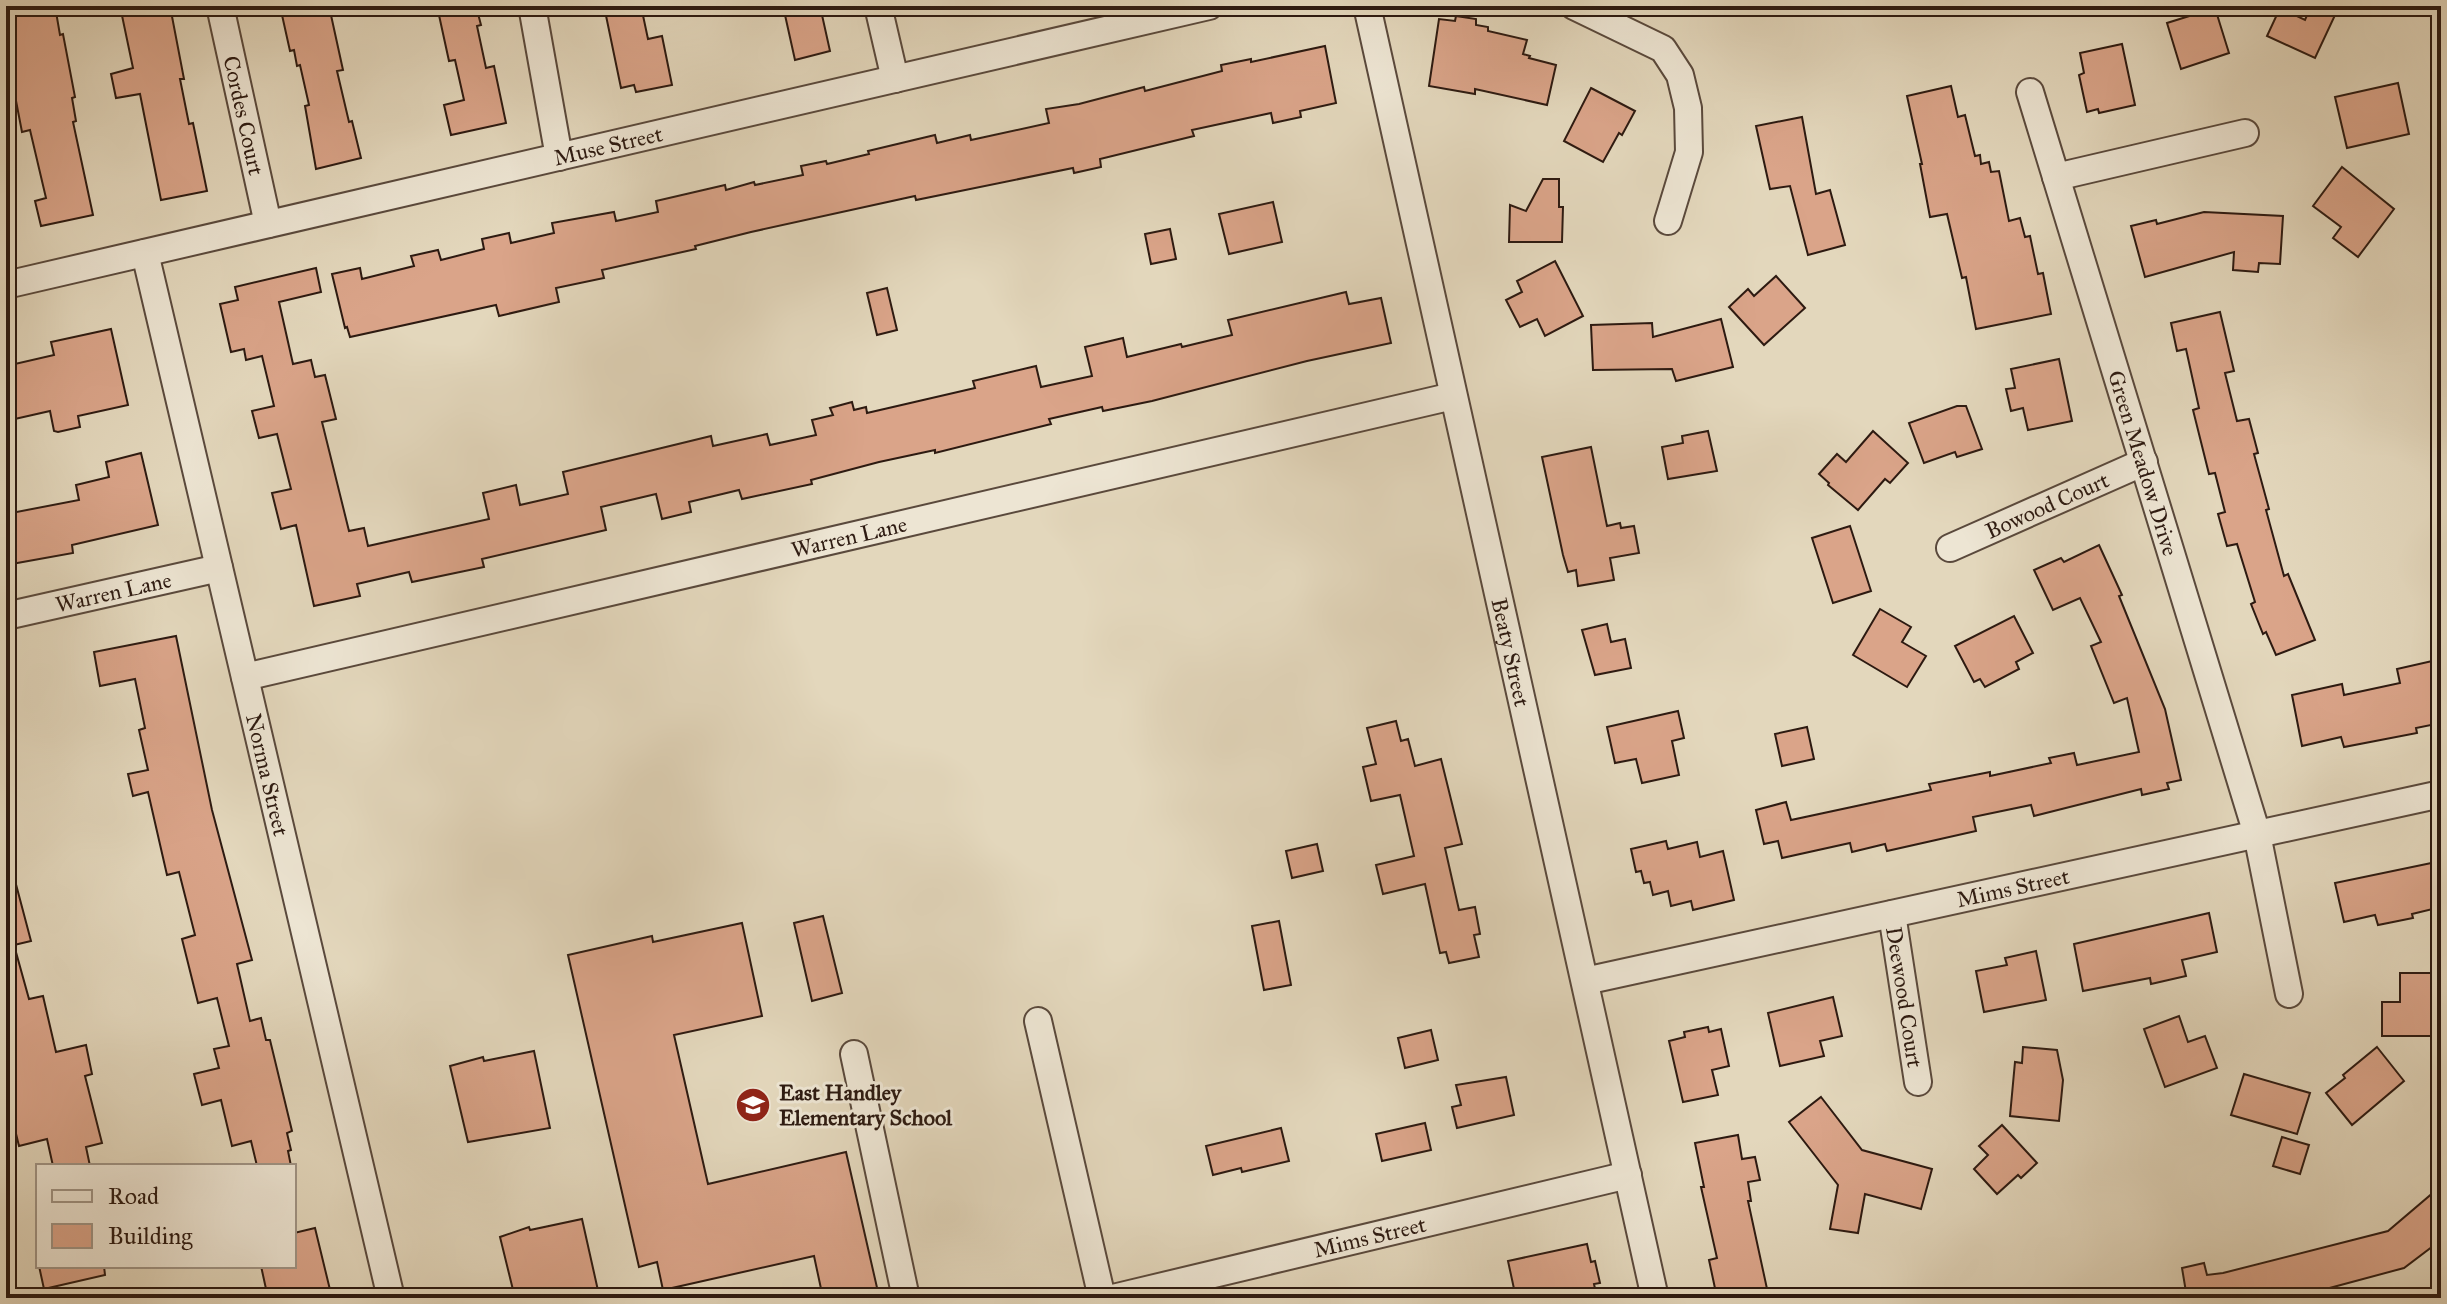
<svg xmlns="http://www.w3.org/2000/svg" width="2447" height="1304" font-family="'IM FELL Great Primer',serif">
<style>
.building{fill:#daa489;stroke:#2d1a11;stroke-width:2}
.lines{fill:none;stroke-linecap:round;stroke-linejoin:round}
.minor-casing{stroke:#5a493c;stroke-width:30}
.minor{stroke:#ede5d3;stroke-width:26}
.labels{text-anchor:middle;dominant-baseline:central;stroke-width:6;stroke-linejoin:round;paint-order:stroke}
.street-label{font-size:22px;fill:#2d1a11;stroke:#ede5d3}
.poi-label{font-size:22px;font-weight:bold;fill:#2d1a11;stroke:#ede5d3;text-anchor:start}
</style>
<rect width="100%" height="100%" fill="#e3d7bc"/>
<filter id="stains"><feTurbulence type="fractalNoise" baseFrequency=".0025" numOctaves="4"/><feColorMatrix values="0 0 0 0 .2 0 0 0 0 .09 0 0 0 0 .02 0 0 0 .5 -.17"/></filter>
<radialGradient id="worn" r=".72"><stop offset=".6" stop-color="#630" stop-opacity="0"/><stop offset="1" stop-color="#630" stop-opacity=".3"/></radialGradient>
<g class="building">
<polygon points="6,6 55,6 60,35 63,34 75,97 72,98 76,121 73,122 93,215 41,226 35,201 46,198 30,130 22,132 6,49"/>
<polygon points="120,6 170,6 184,79 180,79 189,124 193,123 207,191 161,200 140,94 116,98 111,74 133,68"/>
<polygon points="280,6 329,6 343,70 337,71 349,122 352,121 361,158 316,169 305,106 309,105 300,65 297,66 294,50 290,51"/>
<polygon points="437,6 476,6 481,25 477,26 486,68 494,66 506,123 451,135 444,105 464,100 455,60 449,61"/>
<polygon points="604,6 641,6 648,39 662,36 672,85 636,92 634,85 621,88"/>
<polygon points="783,6 820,6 830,51 795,60"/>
<polygon points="2311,6 2321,6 2336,13 2315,58 2267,36 2280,8 2305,20"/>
<polygon points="2215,8 2229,53 2181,69 2167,23"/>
<polygon points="1456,16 1476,19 1476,25 1488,27 1488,31 1527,40 1523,54 1530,56 1529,58 1556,65 1547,105 1475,89 1475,94 1429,86 1439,19 1455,21"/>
<polygon points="2122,44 2135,105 2099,113 2098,109 2087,112 2079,75 2084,73 2080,53"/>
<polygon points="1325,46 1336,103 1300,111 1301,117 1273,123 1271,113 1192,130 1194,136 1100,159 1101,167 1074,173 1073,168 916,200 915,196 751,232 695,246 696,249 602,270 604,278 556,288 559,302 499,316 496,305 350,337 347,327 345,328 332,274 360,268 362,279 414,266 411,256 438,250 441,260 484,249 482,239 509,233 511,243 554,233 552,223 614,212 616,221 658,212 656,201 725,185 726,190 754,182 755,185 803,175 801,166 826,161 827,164 869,154 868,151 935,135 937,143 970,135 971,140 1049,123 1046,109 1079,104 1144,87 1145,91 1222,71 1221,65 1251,59 1251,62"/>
<polygon points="2398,83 2409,134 2347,148 2335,97"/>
<polygon points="1951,86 1958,117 1965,115 1975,156 1980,155 1981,164 1989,162 1991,172 1999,171 2009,221 2020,218 2025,237 2030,236 2038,274 2043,273 2051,314 1976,329 1966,277 1962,278 1947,214 1930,217 1920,164 1922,164 1907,96"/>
<polygon points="1591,88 1635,111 1622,135 1619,133 1603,162 1564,141"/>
<polygon points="1802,117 1816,194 1830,190 1845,245 1808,255 1790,186 1770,189 1756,126"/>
<polygon points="2342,167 2394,209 2358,257 2333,238 2341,227 2313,206"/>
<polygon points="1543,179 1559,179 1559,207 1563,207 1562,242 1509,242 1510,205 1526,211"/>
<polygon points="1273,202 1282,242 1229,254 1219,214"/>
<polygon points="2204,212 2283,216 2280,264 2259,263 2258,272 2233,270 2234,252 2145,277 2131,226 2156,220 2157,224"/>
<polygon points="1170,229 1176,259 1151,264 1145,234"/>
<polygon points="1555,261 1583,316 1545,336 1537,319 1520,327 1506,300 1522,292 1517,281"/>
<polygon points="316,268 321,292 279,302 293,364 311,360 315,377 325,375 336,419 322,422 349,531 364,528 368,546 489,519 483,493 516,485 520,505 568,494 563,472 711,436 713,446 767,434 770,445 816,435 812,420 833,415 830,408 852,402 854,410 866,407 867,413 975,388 973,381 1036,366 1041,387 1092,376 1085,347 1123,338 1127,357 1181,344 1182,347 1232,335 1228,320 1346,292 1349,304 1381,298 1391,343 1307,361 1152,401 1103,411 1102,407 1049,419 1051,424 935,453 935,450 879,462 811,480 812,484 742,499 739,490 689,502 691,512 662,519 656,494 601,507 606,530 482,559 484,567 412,582 409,572 357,584 360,596 314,606 296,525 281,529 272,493 291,489 277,434 259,438 252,411 274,406 262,356 246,360 244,349 231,352 220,304 238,300 235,287"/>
<polygon points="1776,276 1805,308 1764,345 1729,307 1748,289 1754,296"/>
<polygon points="887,288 897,330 877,335 867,293"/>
<polygon points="2220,312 2234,371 2225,373 2237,421 2249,419 2258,453 2254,454 2269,509 2266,510 2284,576 2288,574 2315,640 2276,655 2266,632 2263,634 2251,604 2255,602 2237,544 2227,546 2218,514 2225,512 2215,473 2209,474 2193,410 2199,408 2186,349 2177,351 2171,323"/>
<polygon points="1721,319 1733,367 1676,381 1672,369 1593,370 1591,325 1652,323 1653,337"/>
<polygon points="111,329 128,405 78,416 80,427 58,432 54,431 50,411 6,421 6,366 54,355 51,342"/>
<polygon points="2059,359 2072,421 2028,430 2023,408 2011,411 2006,389 2015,388 2011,369"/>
<polygon points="1957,406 1966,406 1982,449 1957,457 1955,452 1924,463 1909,423"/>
<polygon points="1708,431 1717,471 1668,479 1662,447 1683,443 1682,436"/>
<polygon points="1873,431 1908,463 1890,483 1885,479 1858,510 1828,485 1829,483 1819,474 1837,454 1846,462"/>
<polygon points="1591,447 1607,526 1620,523 1621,528 1634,526 1639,553 1610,558 1614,580 1578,586 1576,570 1568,572 1563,555 1542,457"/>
<polygon points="141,453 158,525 72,545 73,553 6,565 6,514 79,500 76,485 109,477 106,462"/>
<polygon points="1850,526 1871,591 1833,603 1812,538"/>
<polygon points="2099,545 2122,595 2119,596 2165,709 2181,780 2167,783 2169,789 2142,795 2141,789 2034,816 2031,805 1973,817 1976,831 1887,851 1885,844 1852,852 1850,843 1782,858 1778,841 1764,844 1756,810 1786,802 1791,820 1931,790 1929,784 1990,772 1990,776 2051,763 2049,758 2074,753 2077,765 2139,752 2127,698 2114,703 2091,646 2101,642 2080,598 2053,610 2034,570 2061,558 2064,562"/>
<polygon points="1880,609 1911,627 1902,642 1926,656 1907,687 1853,655"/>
<polygon points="2014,616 2033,653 2016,662 2019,669 1985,687 1980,679 1974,682 1955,646"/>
<polygon points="1607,624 1611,642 1625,639 1631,668 1595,675 1582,630"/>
<polygon points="176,636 212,810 252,960 237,964 250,1021 261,1018 266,1040 270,1040 292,1131 287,1133 291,1150 288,1151 291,1166 257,1166 251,1141 232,1146 221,1100 202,1105 194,1074 219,1068 214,1049 229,1046 217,998 198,1003 182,939 195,935 179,872 167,875 148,792 133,796 128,774 148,770 139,730 145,728 135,679 100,686 94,652"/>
<polygon points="2441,659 2441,723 2416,728 2417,733 2344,747 2341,737 2302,746 2292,695 2342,684 2344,695 2400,683 2397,669"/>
<polygon points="1678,711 1684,738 1672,741 1679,775 1642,783 1636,759 1615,763 1607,727"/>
<polygon points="1396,721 1401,741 1408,739 1415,766 1441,759 1462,844 1445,848 1459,910 1475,907 1480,934 1474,935 1479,957 1449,963 1446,952 1440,953 1425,884 1383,894 1376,865 1414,856 1400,795 1371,801 1363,767 1376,764 1367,728"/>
<polygon points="1807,727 1814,759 1782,766 1775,734"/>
<polygon points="1666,841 1668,849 1697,842 1700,857 1723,851 1734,900 1693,910 1691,901 1671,906 1668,891 1653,895 1650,882 1644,883 1641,871 1636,872 1631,849"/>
<polygon points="1317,844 1323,871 1292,878 1286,851"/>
<polygon points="2441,861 2441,907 2412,914 2413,918 2378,925 2375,915 2344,922 2335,883"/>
<polygon points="13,873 31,941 14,945 29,999 43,996 56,1052 86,1045 92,1074 85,1076 102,1143 86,1147 90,1166 53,1166 47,1139 19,1146 6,1093 6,1062 14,1061 6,1029 6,874"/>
<polygon points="2209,913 2217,952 2182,960 2186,976 2151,984 2150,978 2083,991 2074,944"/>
<polygon points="823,916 842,993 812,1001 794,923"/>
<polygon points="1279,921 1291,985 1264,990 1252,926"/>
<polygon points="742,923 762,1016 674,1035 708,1184 846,1152 878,1292 853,1298 823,1298 814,1256 663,1290 657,1262 639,1267 568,955 652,936 653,942"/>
<polygon points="2036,951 2046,1000 1984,1012 1976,971 2007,965 2005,958"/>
<polygon points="2400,973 2435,973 2435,1036 2382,1036 2382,1002 2400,1002"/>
<polygon points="1833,997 1842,1036 1820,1041 1824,1056 1780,1066 1768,1013"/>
<polygon points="2179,1016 2188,1042 2205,1036 2217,1068 2165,1087 2144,1029"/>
<polygon points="1708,1027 1709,1032 1721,1029 1729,1066 1712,1070 1718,1095 1683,1102 1669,1041 1685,1037 1684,1032"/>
<polygon points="1431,1030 1438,1060 1405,1068 1398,1038"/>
<polygon points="2023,1047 2057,1050 2063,1080 2059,1121 2010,1116 2015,1062 2022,1063"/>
<polygon points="2377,1047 2404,1081 2352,1125 2326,1093 2345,1078 2343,1075"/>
<polygon points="534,1051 550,1128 468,1142 450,1066 483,1057 484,1061"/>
<polygon points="2244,1074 2310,1093 2297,1134 2231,1115"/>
<polygon points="1506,1077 1514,1115 1457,1128 1452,1107 1461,1105 1456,1085"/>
<polygon points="1821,1097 1862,1150 1932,1169 1921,1209 1865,1194 1858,1233 1830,1229 1838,1185 1789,1122"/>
<polygon points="1425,1123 1431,1150 1382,1161 1376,1134"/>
<polygon points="2002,1125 2037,1163 2021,1178 2018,1175 1997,1194 1974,1169 1988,1155 1979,1146"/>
<polygon points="1281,1128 1289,1161 1242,1172 1241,1168 1213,1175 1206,1146"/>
<polygon points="1738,1135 1742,1159 1755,1157 1760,1180 1748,1182 1751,1201 1748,1201 1769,1298 1726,1298 1724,1291 1716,1293 1709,1260 1717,1258 1701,1187 1704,1187 1695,1143"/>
<polygon points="2282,1137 2309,1145 2300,1174 2273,1166"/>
<polygon points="2441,1186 2441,1240 2404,1268 2311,1293 2313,1298 2187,1298 2182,1268 2204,1263 2207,1275 2223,1273 2388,1231"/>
<polygon points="582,1219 599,1295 586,1298 515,1298 500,1237 529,1227 530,1230"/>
<polygon points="315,1228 332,1298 268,1298 261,1266 294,1266 294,1233"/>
<polygon points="1587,1244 1591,1262 1595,1261 1600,1283 1594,1284 1597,1298 1516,1298 1508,1261"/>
<polygon points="39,1266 104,1266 105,1275 44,1289"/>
</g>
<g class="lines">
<g class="minor-casing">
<g id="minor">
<path id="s1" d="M220,6L268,224"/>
<polyline points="532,6 559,157"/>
<polyline points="878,6 895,79"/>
<path id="s2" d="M1367,6L1655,1298"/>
<polyline points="1574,6 1663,49 1680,75 1688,108 1689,152 1668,221"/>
<path id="s3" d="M2030,92L2257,834L2289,994"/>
<polyline points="2056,177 2245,133"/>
<path id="s4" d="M145,253L391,1298"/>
<path id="s5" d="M6,285L1209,6"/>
<path id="s6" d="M1950,548L2144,462"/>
<path id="s7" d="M6,616L219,568"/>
<path id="s8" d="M245,677L1453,396"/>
<path id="s9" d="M1892,914L1918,1082"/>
<path id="s10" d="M1585,981L2441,794"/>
<polyline points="1038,1021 1102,1298"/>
<polyline points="854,1054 906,1298"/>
<path id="s11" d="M1113,1298L1628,1175"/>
</g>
</g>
<use href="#minor" class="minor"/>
</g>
<defs>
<g id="school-disc" transform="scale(1.8)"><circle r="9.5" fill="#8f2418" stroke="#ede5d3"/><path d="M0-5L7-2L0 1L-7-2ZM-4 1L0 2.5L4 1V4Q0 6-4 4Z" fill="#fff"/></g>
</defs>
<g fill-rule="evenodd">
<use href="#school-disc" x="753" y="1105"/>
</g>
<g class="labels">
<g class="street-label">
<text stroke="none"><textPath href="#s1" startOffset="112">Cordes Court</textPath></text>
<text stroke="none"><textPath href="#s5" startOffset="618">Muse Street</textPath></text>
<text stroke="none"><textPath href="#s3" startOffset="388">Green Meadow Drive</textPath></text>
<text stroke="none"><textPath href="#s6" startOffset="106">Bowood Court</textPath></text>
<text stroke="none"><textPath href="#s8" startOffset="620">Warren Lane</textPath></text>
<text stroke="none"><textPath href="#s7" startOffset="110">Warren Lane</textPath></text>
<text stroke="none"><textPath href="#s2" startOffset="662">Beaty Street</textPath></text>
<text stroke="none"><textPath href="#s4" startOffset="536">Norma Street</textPath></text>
<text stroke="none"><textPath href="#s10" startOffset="438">Mims Street</textPath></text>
<text stroke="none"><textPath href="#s9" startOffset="84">Deewood Court</textPath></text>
<text stroke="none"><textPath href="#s11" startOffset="264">Mims Street</textPath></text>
</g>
<g class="poi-label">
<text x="779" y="1092">East Handley<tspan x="779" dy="25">Elementary School</tspan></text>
</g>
</g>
<rect width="2447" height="1304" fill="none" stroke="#e3d7bc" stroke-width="32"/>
<rect x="8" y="8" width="2431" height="1288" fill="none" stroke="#2d1a11" stroke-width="4"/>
<rect x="16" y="16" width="2415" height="1272" fill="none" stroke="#2d1a11" stroke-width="2"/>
<rect x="36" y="1164" width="260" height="104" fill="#ede5d3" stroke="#a09485" stroke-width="2"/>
<rect x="52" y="1190" width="40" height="12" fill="#ede5d3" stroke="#a09485" stroke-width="2"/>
<text x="108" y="1204" font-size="24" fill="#2d1a11">Road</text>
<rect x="52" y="1224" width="40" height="24" fill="#daa489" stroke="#a09485" stroke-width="2"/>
<text x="108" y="1244" font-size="24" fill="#2d1a11">Building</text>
<rect width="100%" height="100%" filter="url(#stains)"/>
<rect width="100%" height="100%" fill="url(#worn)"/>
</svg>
